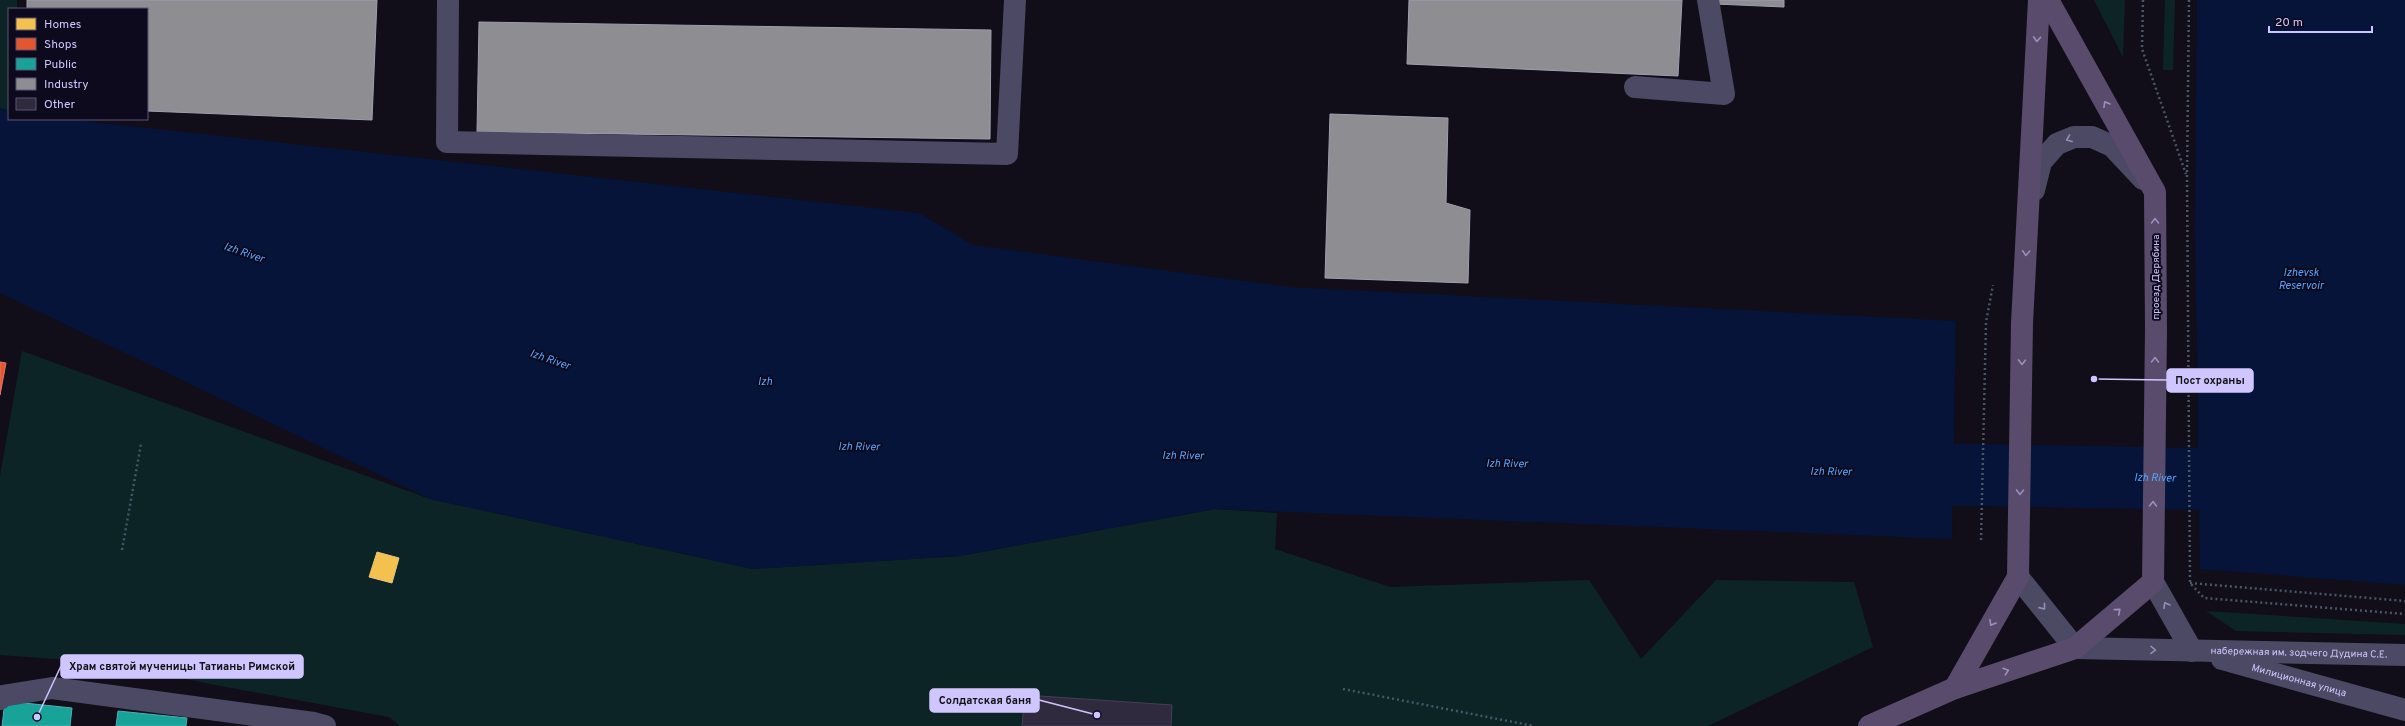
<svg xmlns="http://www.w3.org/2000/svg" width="2405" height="726" font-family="Overpass,sans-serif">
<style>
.green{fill:#0d2426}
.water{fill:#061439}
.pier{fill:#110e19}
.homes{fill:#f2c14e;stroke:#e8c283}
.shops{fill:#e4572e;stroke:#de786d}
.public{fill:#17a398;stroke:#4eaeb7}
.industry{fill:#8d8d92;stroke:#a19eb3}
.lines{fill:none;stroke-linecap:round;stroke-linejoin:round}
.river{stroke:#061439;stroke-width:62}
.building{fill:#2f2a3d;stroke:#453f58}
.path{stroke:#475767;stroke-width:2.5;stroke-dasharray:2 3;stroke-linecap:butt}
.minor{stroke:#4b4963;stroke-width:22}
.major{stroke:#594b6c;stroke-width:22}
.oneway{stroke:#9a8fbd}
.oneway2{stroke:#948eb9}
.labels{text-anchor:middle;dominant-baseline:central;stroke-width:4;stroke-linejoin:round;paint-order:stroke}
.street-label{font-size:10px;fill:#d0c6ff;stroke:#0e0a1d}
.water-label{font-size:11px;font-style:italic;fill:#54a6ff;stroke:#0e0a1d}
.leader{fill:none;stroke:#d0c6ff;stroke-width:1.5}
.callout-dot{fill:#d0c6ff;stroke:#0e0a1d;stroke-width:1.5}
.callout{fill:#d0c6ff;stroke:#d0c6ff;stroke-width:1.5}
.callout-label{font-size:11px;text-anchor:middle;font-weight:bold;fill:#111}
</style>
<rect width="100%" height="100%" fill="#110e19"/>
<g class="green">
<polygon points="0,0 17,0 17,9 9,9 9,111 0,108"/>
<polygon points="2094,0 2125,0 2123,57"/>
<polygon points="2165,0 2175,0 2173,70 2163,70"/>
<polygon points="22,351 430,499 753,569 960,556 1215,509 1277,513 1275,549 1390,587 1589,580 1641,659 1716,580 1854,582 1873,647 1708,726 400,726 389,717 210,684 111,663 0,655 0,476"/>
<polygon points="2206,611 2405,624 2405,635 2236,631"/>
</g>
<g class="water">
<polygon points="2197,0 2405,0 2405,585 2200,569 2195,227"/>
<polygon points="0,108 9,111 9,119 65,119 919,213 973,245 1288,287 1956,321 1952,539 1215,509 960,556 753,569 430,499 0,293"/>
</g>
<g class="pier">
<polygon points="1956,321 1958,321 1954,539 1952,539"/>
<polygon points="2195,331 2197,331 2199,544 2197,544"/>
</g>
<polygon class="homes" points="377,552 399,558 392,583 369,577"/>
<polygon class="shops" points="0,362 6,363 0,395"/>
<g class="public">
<polygon points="5,701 72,708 70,726 2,726"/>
<polygon points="118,711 187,718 186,726 116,726"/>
</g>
<g class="industry">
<polygon points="27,0 377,0 372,120 147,111 147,9 27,9"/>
<polygon points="1409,0 1682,0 1678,76 1407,64"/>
<polygon points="1715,0 1784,0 1784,7 1715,4"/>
<polygon points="479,22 991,30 990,139 477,132"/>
<polygon points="1330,114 1448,118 1446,203 1470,210 1468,283 1325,278"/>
</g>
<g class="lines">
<path class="river" id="s1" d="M1868,473L2199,479L2405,421"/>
</g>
<polygon class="building" points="1025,695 1172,705 1171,726 1022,726"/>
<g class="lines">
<g class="path">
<polyline points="2143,0 2142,49 2186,174"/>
<polyline points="2189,0 2187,177 2190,583 2204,598 2405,614"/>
<polyline points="1981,540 1986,322 1993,285"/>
<polyline points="122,550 141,444"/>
<polyline points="2190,583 2405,601"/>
<polyline points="1343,689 1534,726"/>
</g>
<g class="minor">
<polyline points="448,0 447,142 1007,154 1015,0"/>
<polyline points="1635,87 1724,94 1708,0"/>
<polyline points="2034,190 2041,162 2057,144 2074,137 2092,137 2112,146 2143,179"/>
<path id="s2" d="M2018,577L2075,648L2405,655"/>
<polyline points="2153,582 2192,651"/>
<path id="s3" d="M2222,659L2405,710"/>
<polyline points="0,699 2,696 52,688 314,723 325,726"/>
</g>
<g class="major">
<polyline points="1955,688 2018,577 2022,323 2039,0"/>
<polyline points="1869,726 1955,688 2075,648 2153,582 2156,330 2155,192 2048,0"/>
</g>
</g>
<defs><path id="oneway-chevron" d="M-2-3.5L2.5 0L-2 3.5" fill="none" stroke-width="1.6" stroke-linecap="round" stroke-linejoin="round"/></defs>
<g class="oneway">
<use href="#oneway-chevron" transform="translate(2037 39) rotate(93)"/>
<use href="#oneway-chevron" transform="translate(2106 104) rotate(-119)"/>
<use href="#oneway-chevron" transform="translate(2155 221) rotate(-90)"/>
<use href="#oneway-chevron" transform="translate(2026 253) rotate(93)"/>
<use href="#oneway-chevron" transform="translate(2155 360) rotate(-89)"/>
<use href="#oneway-chevron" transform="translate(2022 362) rotate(91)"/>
<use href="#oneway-chevron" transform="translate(2020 492) rotate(91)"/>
<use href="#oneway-chevron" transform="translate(2153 504) rotate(-89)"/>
<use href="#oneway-chevron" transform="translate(2118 611) rotate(-40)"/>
<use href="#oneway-chevron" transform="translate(1992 623) rotate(120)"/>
<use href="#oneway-chevron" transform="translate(2006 671) rotate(-18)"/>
</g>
<g class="oneway2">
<use href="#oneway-chevron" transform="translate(2069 139) rotate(159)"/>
<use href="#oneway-chevron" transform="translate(2166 605) rotate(-120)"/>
<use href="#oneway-chevron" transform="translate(2043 607) rotate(51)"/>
<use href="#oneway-chevron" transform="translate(2153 650) rotate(1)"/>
</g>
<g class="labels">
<g class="street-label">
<text transform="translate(2156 277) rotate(-90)">проезд Дерябина</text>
<text stroke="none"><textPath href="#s2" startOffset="315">набережная им. зодчего Дудина С.Е.</textPath></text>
<text stroke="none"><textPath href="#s3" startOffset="80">Милиционная улица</textPath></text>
</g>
<g class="water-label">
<text transform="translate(244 253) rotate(19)">Izh River</text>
<text x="2301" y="273">Izhevsk<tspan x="2301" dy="13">Reservoir</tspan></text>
<text transform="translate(550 360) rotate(19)">Izh River</text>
<text x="765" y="382">Izh</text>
<text transform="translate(859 447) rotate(1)">Izh River</text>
<text transform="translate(1183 456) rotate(1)">Izh River</text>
<text transform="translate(1507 464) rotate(1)">Izh River</text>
<text transform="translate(1831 472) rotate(1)">Izh River</text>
<text stroke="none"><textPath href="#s1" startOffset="287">Izh River</textPath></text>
</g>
</g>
<path class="leader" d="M2094 379L2167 380M37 717L61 666M1097 715L1039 700"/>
<g class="callout-dot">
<circle cx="2094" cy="379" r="4"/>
<circle cx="37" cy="717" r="4"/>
<circle cx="1097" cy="715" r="4"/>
</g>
<g class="callout">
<rect x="2167" y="369" width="86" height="23" rx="4"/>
<rect x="61" y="655" width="242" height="23" rx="4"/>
<rect x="930" y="689" width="109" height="23" rx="4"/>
</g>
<g class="callout-label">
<text x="2210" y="384">Пост охраны</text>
<text x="182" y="670">Храм святой мученицы Татианы Римской</text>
<text x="985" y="704">Солдатская баня</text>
</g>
<rect x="8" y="8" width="140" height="112" fill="#0e0a1d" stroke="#5c5577"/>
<rect x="16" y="18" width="20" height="12" fill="#f2c14e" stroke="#5c5577"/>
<text x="44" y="28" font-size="12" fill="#d0c6ff">Homes</text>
<rect x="16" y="38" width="20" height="12" fill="#e4572e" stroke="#5c5577"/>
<text x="44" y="48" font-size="12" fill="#d0c6ff">Shops</text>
<rect x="16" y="58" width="20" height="12" fill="#17a398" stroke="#5c5577"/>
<text x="44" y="68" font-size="12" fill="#d0c6ff">Public</text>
<rect x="16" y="78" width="20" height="12" fill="#8d8d92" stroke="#5c5577"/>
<text x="44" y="88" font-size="12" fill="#d0c6ff">Industry</text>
<rect x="16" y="98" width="20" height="12" fill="#2f2a3d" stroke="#5c5577"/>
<text x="44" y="108" font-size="12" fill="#d0c6ff">Other</text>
<path d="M2269 26v6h103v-6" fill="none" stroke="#d0c6ff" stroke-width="2"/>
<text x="2275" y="26" font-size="12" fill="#d0c6ff" stroke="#0e0a1d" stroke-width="3" paint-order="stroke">20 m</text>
</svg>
